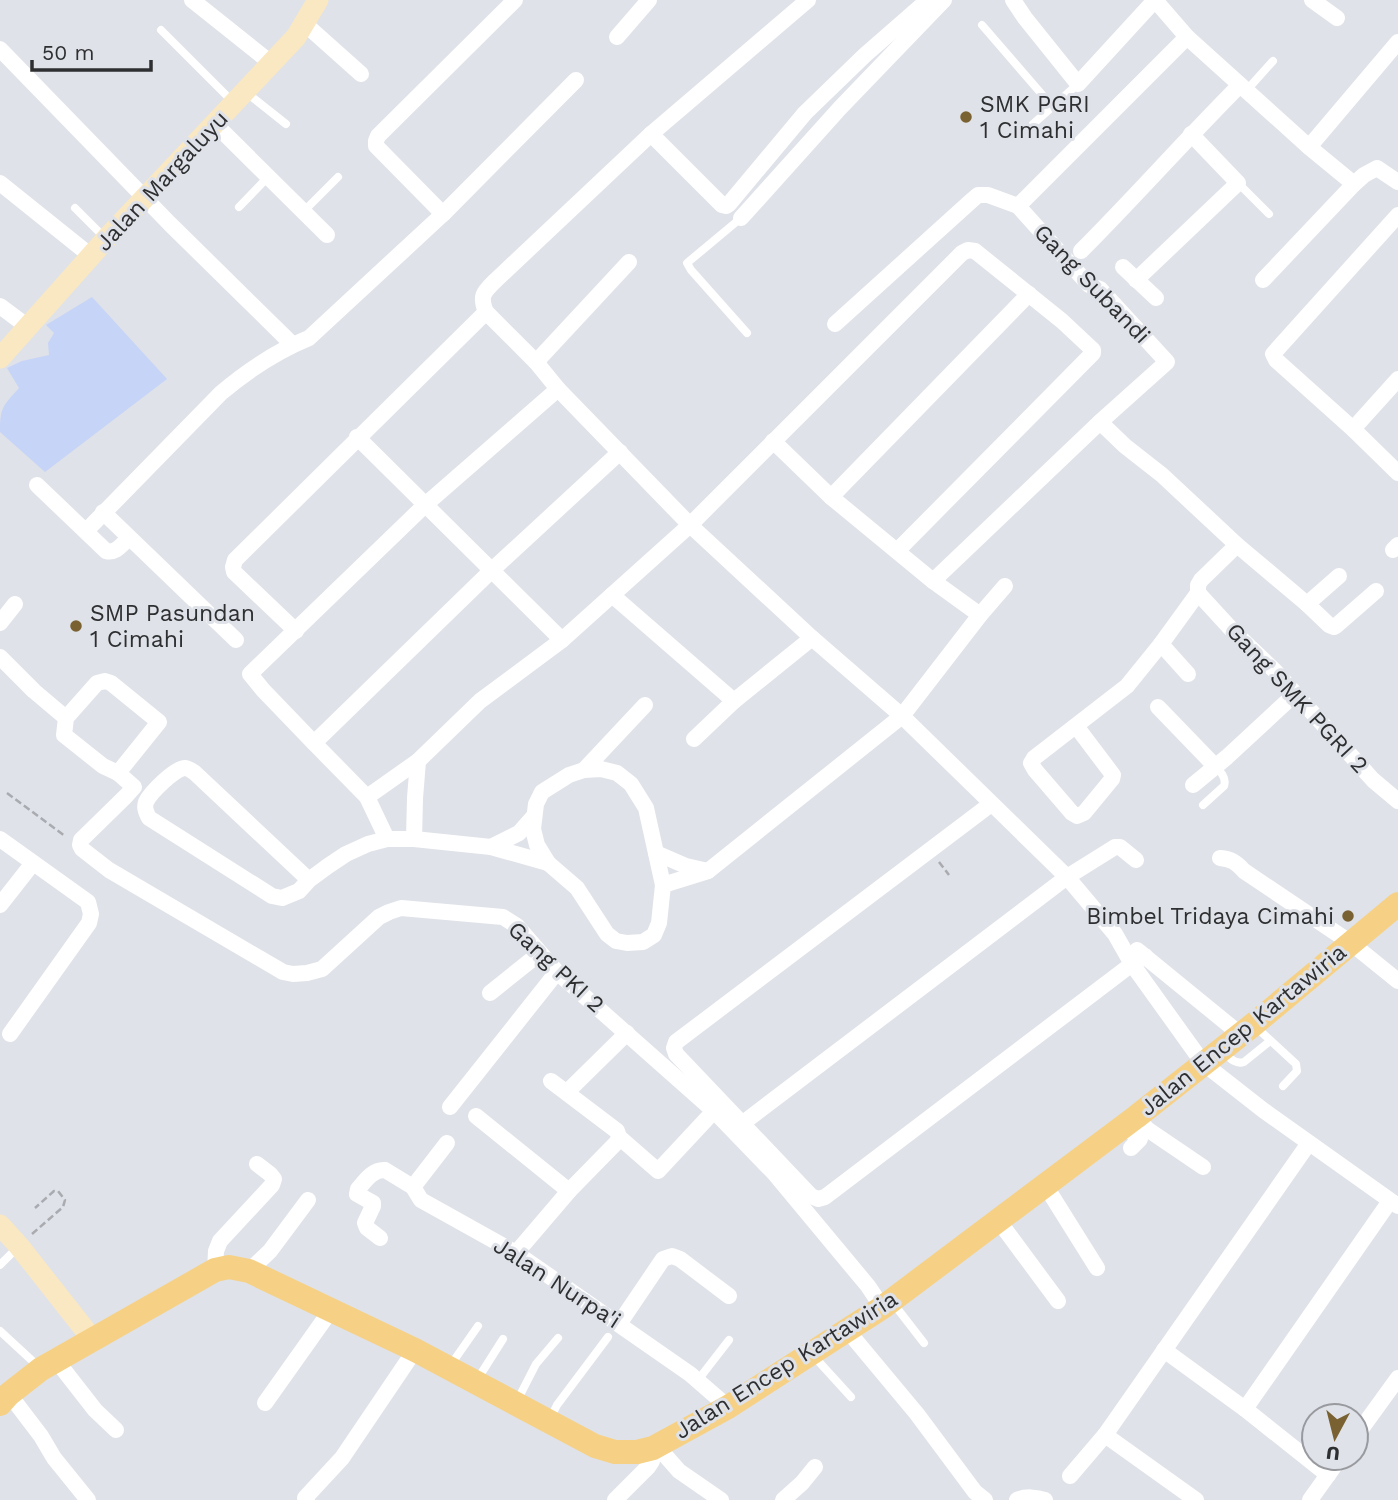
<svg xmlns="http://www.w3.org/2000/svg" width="1398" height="1500" font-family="'Work Sans',sans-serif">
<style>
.green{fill:#c6d4f7}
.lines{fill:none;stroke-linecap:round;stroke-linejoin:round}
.path{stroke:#a9abb0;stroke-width:2.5;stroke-dasharray:7 3.5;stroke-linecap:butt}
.lane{stroke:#fff;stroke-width:8}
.street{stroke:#fff;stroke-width:16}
.secondary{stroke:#fae8c2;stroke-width:21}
.primary{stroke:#f6d185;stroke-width:24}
.poi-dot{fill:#7a6132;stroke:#dfe2e8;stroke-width:2.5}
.labels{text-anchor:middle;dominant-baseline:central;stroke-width:6;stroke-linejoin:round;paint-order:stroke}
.poi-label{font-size:23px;fill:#2e2f31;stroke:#dfe2e8;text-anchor:start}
.street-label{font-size:23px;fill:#2e2f31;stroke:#dfe2e8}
</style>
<rect width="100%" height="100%" fill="#dfe2e8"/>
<path class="green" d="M92,297L167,379L45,472L0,432C0,407 3,406 19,388L7,368L22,361L49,355L48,343L54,333L46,325Z"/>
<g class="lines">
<g class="path">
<polyline points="7,793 65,836"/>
<polyline points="939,862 949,875"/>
<polyline points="32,1234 63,1207 65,1200 58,1191 54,1191 35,1208"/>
</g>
<g class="lane">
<polyline points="982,25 1052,106"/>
<polyline points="161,30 232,101"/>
<polyline points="1246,91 1273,61"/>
<polyline points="247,93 286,124"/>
<polyline points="1033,124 1078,84"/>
<polyline points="1238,183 1269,214"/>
<polyline points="239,207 268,177"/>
<polyline points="75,208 106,239"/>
<polyline points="303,212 338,177"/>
<polyline points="741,218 687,263 691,270 747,333"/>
<path d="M1203,805L1224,786C1227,778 1220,771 1215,766"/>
<polyline points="1257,1028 1296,1064 1297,1071 1283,1086"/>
<path d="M1222,1051C1229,1057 1235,1065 1244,1062L1270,1041"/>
<polyline points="0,1265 18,1247"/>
<polyline points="893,1303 924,1343"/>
<polyline points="0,1331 39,1367"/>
<polyline points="815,1354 820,1363 851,1397"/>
<polyline points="450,1366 478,1326"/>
<polyline points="477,1380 503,1339"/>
<polyline points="698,1380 729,1340"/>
<polyline points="517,1401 536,1364 558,1338"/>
<polyline points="550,1419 557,1405 608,1337"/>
</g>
<g class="street">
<polyline points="192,0 271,63"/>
<path d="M808,0L651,134L496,280C484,292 479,295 486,312L536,362L558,389L690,525L812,638L902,716L1067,877L1115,934L1132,964L1203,1063L1263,1110L1398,1206"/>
<polyline points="1013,0 1025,18 1078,84 1155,0"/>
<polyline points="1155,0 1187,37 1309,147 1354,184"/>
<polyline points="1312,0 1337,18"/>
<polyline points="305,24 361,74"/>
<polyline points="617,37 649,0"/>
<polyline points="0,49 170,224 293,345"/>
<polyline points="215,124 327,235"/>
<polyline points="651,134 722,205 726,206 729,204 805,113 865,55 928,0"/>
<polyline points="1309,147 1398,42"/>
<polyline points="0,183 91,256"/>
<polyline points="1018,206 1187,37"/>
<polyline points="443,214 376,146 376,141 378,136 515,0"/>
<polyline points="1398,215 1273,354 1276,360 1353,429 1398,473"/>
<polyline points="741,218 840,108 944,0"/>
<path d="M1081,251C1135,197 1186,139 1240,85"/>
<polyline points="1123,267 1156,298"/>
<polyline points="1136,280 1238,183 1191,134"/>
<polyline points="1263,280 1354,184 1364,175 1377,168 1398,182"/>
<polyline points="0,306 28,327"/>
<polyline points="835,324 970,202 978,195 988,195 1018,206 1089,285 1100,289 1167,362 1100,422 933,581"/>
<polyline points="536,362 629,262"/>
<polyline points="558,389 425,505 250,674 263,690 314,743 491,571 620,452"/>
<polyline points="1100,422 1125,446 1162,475 1237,545 1307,604 1329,625 1334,627 1337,625 1376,591"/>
<polyline points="1353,429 1398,379"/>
<polyline points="357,437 562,640"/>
<polyline points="773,441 831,497 933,581 980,615"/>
<path d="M37,485L106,551C116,554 122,544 129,538"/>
<polyline points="831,497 1029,294"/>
<polyline points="103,512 236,640"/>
<path d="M86,531L221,393C247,371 277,351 309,338L443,214L576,80"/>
<polyline points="1393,550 1398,545"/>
<polyline points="1198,593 1232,630 1275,671 1373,780 1398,801"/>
<polyline points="612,595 734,701"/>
<polyline points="1307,604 1339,576"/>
<polyline points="0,623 15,604"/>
<polyline points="296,631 234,572 233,567 235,560 486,312"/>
<polyline points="1161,644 1188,674"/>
<polyline points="0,657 34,691 66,718 97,683 105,681 111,683 159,722 118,773 103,766 64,735 66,718"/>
<polyline points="1158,707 1215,766"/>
<polyline points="1076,726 1113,775 1112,779 1084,813 1077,816 1072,813 1035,770 1031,763 1034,758 1127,686 1161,644 1198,593 1198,585 1201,580 1237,545"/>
<polyline points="694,739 734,701 812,638"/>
<polyline points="314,743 367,797 387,839"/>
<polygon points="601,769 617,773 631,784 646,808 663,885 659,923 654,935 643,942 627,943 616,941 607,934 577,888 548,863 537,845 533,829 536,804 542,792 569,775 584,770"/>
<polyline points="584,770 645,705"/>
<polyline points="118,773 134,787 126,796 81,840 80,845 82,849 109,870 283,972 293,974 307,973 322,969 379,917 389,912 401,908 503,917 517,926 557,972 714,1111 774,1173 868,1286 882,1307"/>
<polyline points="1193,785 1227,757 1295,694"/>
<polyline points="367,797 418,761 480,701 562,640 690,525 962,253 968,250 975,251 1062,321 1093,350 1093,353 897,551"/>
<polyline points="991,804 676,1042 674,1048 676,1054 811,1196 818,1199 825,1197 1132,964 1145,956"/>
<polyline points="0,839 88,902 91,914 89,923 10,1034"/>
<polyline points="414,839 415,798 418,761"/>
<polyline points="491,847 519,833 534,816"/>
<polyline points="656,853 686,866 708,871"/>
<path d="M1220,858C1231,859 1236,862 1244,871L1351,943L1398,981"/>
<path d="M309,880L195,773C192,771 188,768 185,768C175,768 150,793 146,802C144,808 146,812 149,818L272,896L282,898L299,891L309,880L328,866L346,854L368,844L387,839H414L491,847L548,863"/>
<polyline points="663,885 708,871 902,716 980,615 1005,586"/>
<polyline points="0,905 33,863"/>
<polyline points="1137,950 1240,1034"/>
<polyline points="490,993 540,953"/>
<polyline points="567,1092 627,1033"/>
<polyline points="450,1107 557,972"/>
<polyline points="476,1116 569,1191"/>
<polyline points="1136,1117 1147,1129 1203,1167"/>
<polyline points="743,1123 1067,877 1115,847 1120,847 1136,860"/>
<polyline points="1124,1126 1140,1139 1131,1148"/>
<polyline points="619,1137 658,1171 714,1111"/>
<polyline points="1045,1185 1097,1268"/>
<polyline points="413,1187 447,1143"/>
<polyline points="998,1220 1058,1301"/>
<path d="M380,1238L367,1228L365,1223L373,1206V1203L357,1194L358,1189C365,1181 373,1169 385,1170L413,1187L421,1200L516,1253L690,1374L728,1407"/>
<polyline points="516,1253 569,1191 617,1142 619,1137 617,1131 551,1081"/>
<polyline points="215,1270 216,1251 220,1241 272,1185 274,1179 270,1174 257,1164"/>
<polyline points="249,1271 270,1251 308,1200"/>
<polyline points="619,1324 663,1259 672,1256 680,1259 729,1296"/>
<polyline points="847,1330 917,1414 975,1492 985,1500"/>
<polyline points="1164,1350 1245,1409 1328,1475"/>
<polyline points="56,1360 95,1410 116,1430"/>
<polyline points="9,1394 41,1436 54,1458 88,1500"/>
<polyline points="265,1403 331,1310"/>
<polyline points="1245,1409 1390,1201"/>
<polyline points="1105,1435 1196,1500"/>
<polyline points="1356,1436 1398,1378"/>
<polyline points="657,1446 679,1471 721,1500"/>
<polyline points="1070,1476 1105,1435 1309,1143"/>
<polyline points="307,1500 305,1498 342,1458 415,1350"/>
<polyline points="615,1500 648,1467 652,1461 653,1448"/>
<polyline points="783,1500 802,1483 815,1467"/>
<path d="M1017,1500C1025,1496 1037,1497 1045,1500"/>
<polyline points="1310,1500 1340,1458"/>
</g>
<g class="secondary">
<polyline points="0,358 106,239 296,37 318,0"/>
<polyline points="0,1225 19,1246 93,1340"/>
</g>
<polyline class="primary" points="0,1404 9,1394 41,1369 215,1270 229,1267 249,1271 415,1350 595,1446 615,1452 637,1452 653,1448 728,1407 883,1307 1136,1117 1254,1024 1398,904"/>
</g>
<g class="poi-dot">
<circle cx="966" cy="117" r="7"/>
<circle cx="76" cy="626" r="7"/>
<circle cx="1348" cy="916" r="7"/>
</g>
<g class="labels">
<g class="poi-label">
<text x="980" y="104">SMK PGRI<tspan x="980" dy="26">1 Cimahi</tspan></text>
<text x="90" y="613">SMP Pasundan<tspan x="90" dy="26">1 Cimahi</tspan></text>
<text x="1334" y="916" text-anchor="end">Bimbel Tridaya Cimahi</text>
</g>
<g class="street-label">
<text transform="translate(162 181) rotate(-47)">Jalan Margaluyu</text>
<text transform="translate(1092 284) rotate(46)">Gang Subandi</text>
<text transform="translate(1297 698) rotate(47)">Gang SMK PGRI 2</text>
<text transform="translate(556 967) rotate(43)">Gang PKI 2</text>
<text transform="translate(1243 1030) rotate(-39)">Jalan Encep Kartawiria</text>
<text transform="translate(557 1283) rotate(33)">Jalan Nurpa'i</text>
<text transform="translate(786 1365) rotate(-32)">Jalan Encep Kartawiria</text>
</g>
</g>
<g transform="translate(1335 1437) rotate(187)"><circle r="33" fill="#dfe2e8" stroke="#989a9f" stroke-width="2"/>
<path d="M0-5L12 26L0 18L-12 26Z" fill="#7a6132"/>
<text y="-10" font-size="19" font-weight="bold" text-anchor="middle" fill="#2e2f31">U</text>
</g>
<path d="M32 60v10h119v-10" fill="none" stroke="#2e2f31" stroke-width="3.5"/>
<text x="42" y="60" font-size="21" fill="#2e2f31" stroke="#dfe2e8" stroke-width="5" paint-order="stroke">50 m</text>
</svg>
